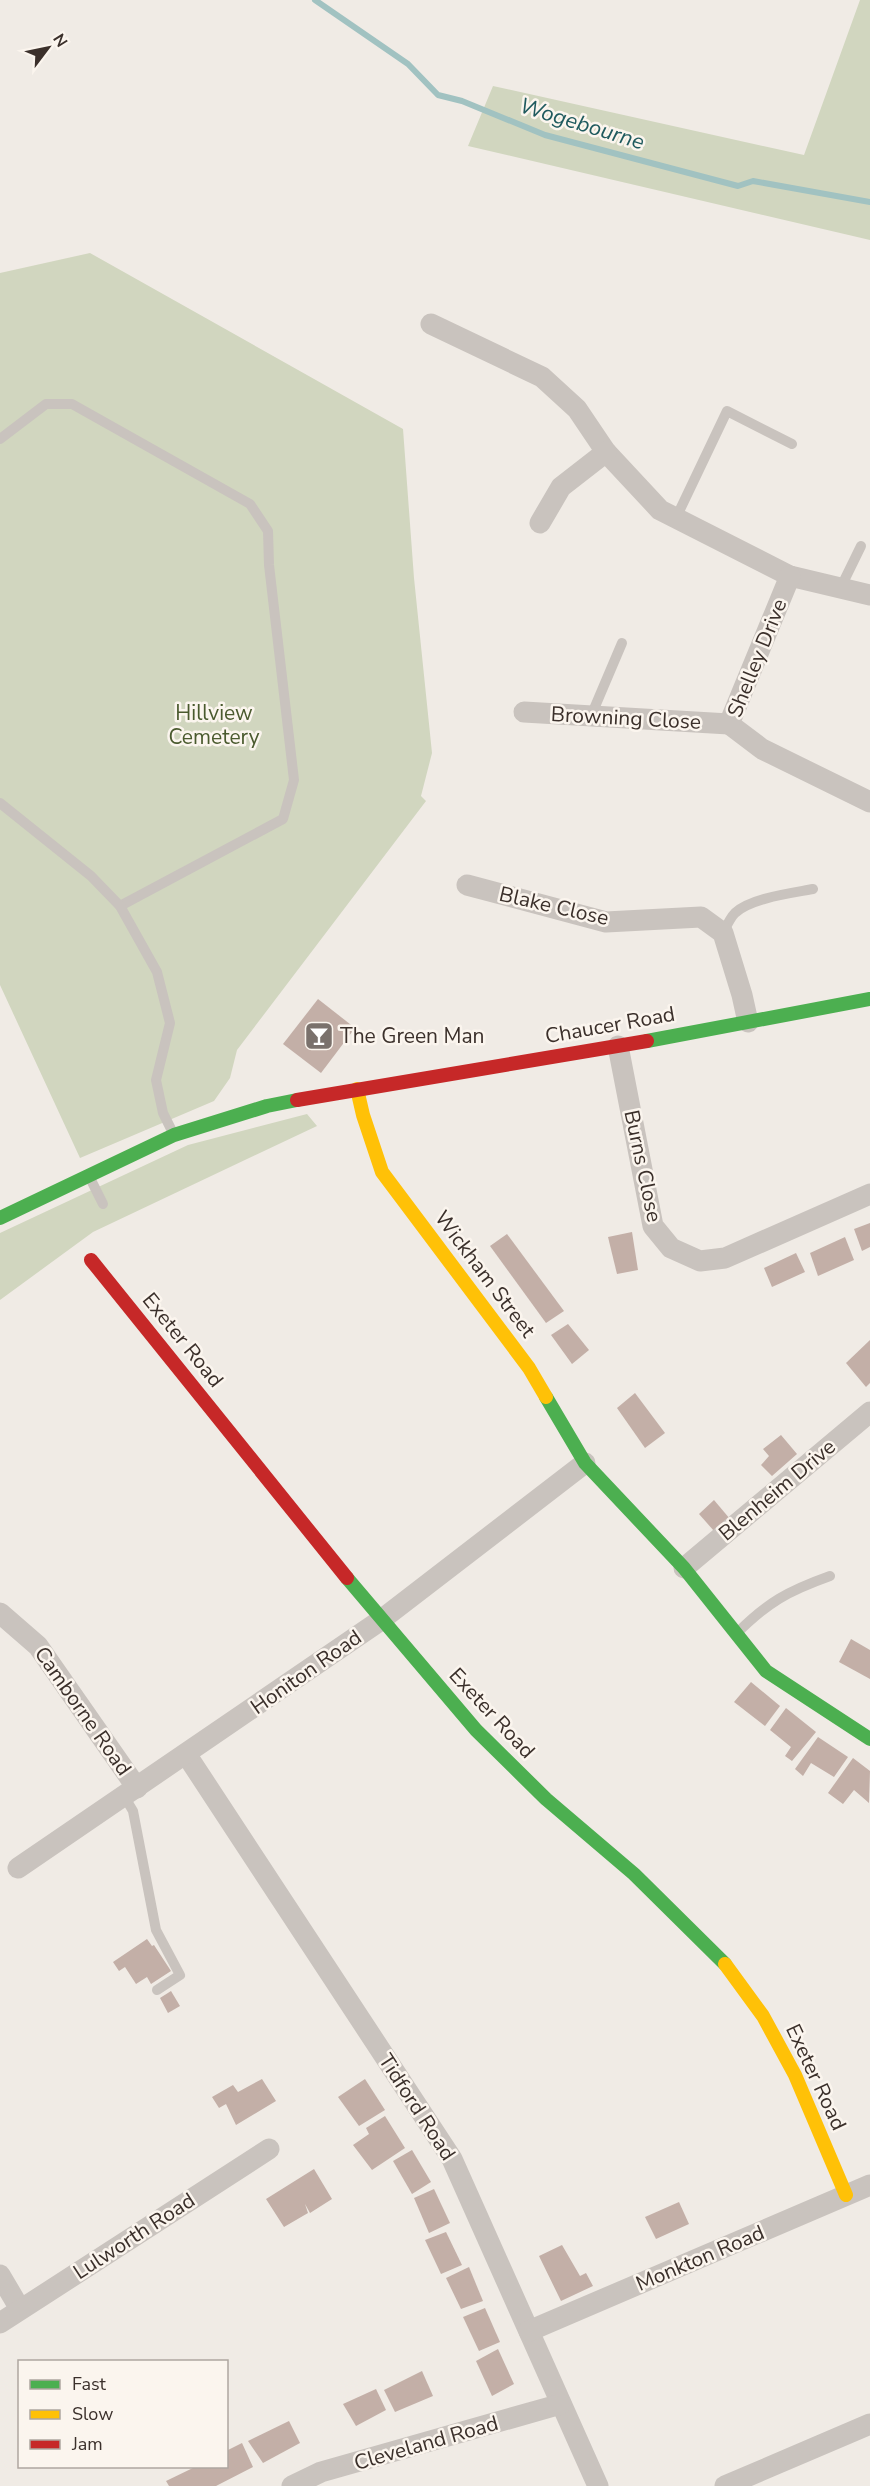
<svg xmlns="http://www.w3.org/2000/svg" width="870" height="2486" font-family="'Nunito Sans',sans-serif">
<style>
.green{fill:#d1d6bf}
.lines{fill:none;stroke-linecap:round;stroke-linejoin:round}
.stream{stroke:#a1c2c1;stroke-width:6}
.building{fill:#c3afa7}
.lane{stroke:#c9c3be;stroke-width:10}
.street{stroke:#c9c3be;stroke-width:21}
.fast{stroke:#4caf50;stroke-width:14}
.slow{stroke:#ffc107;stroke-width:14}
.jam{stroke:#c62828;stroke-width:14}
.labels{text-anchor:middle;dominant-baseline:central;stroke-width:5;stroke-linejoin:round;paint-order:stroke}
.street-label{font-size:21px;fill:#3b302b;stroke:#fbf5ee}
.park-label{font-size:21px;fill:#4a5a2e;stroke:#fbf5ee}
.poi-label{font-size:21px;fill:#3b302b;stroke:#fbf5ee;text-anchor:start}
.water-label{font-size:22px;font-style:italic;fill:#1f5a5e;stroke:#fbf5ee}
</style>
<rect width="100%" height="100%" fill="#f0ebe5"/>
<g class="green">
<polygon points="860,0 870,0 870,240 468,146 493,86 804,155"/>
<polygon points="90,253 403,429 414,578 432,753 421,796 426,801 237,1050 230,1078 214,1101 80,1158 0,985 0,273"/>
<polygon points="307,1114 317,1126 93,1232 0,1300 0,1233 188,1145"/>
</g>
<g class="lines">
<polyline class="stream" points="315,0 408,64 438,95 462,101 545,135 738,186 753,181 870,202"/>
</g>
<g class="building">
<polygon points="318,999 355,1028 321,1073 283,1044"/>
<polygon points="870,1223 870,1247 862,1251 854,1229"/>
<polygon points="632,1232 638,1270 617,1274 608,1237"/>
<polygon points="507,1234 564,1311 546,1323 490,1246"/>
<polygon points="845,1237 854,1260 818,1276 810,1253"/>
<polygon points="796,1253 805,1272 772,1287 764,1268"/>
<polygon points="568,1324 589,1350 572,1364 551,1335"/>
<polygon points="870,1340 870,1383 866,1387 846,1363"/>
<polygon points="635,1393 665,1433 645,1448 617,1408"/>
<polygon points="781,1435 797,1454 772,1476 761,1465 769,1456 763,1449"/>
<polygon points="714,1500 730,1519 714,1531 699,1514"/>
<polygon points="851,1639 870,1650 870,1679 839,1662"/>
<polygon points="751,1682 780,1706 765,1726 734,1702"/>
<polygon points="786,1708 816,1732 792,1761 785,1756 791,1747 770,1730"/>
<polygon points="818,1737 848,1757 834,1777 811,1763 803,1776 795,1769"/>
<polygon points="853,1758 870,1771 869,1803 854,1790 843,1804 828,1793"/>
<polygon points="147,1939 152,1946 154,1945 171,1971 151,1984 147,1977 136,1984 125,1967 119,1971 113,1962"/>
<polygon points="171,1991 180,2006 168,2013 160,1998"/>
<polygon points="262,2079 276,2101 236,2125 226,2104 219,2108 212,2097 233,2085 238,2092"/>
<polygon points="365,2079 385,2110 359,2126 338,2097"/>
<polygon points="385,2116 405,2148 372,2170 353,2145 369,2134 366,2128"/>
<polygon points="412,2150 431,2182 412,2194 393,2161"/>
<polygon points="314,2169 332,2199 310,2213 305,2204 308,2213 284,2227 266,2199"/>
<polygon points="434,2189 450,2223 429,2233 414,2198"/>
<polygon points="679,2202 689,2224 656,2239 645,2217"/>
<polygon points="446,2232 462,2265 441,2274 425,2240"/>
<polygon points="562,2245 580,2276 586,2273 593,2286 561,2301 539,2256"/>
<polygon points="469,2267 483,2301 461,2309 446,2278"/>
<polygon points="485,2308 500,2342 479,2351 463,2317"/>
<polygon points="498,2349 514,2384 492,2396 476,2361"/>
<polygon points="422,2371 433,2396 395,2412 384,2390"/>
<polygon points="376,2389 386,2410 356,2426 343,2404"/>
<polygon points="289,2421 300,2443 263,2463 248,2441"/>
<polygon points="242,2443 253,2467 216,2486 169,2486 166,2481 197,2466 226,2466 226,2451"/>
</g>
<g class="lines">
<g class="lane">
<polyline points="0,439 46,404 72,404 250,504 268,531 269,565 294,780 283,819 120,906"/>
<polyline points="676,518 727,411 792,444"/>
<polyline points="840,589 861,546"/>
<polyline points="591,716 622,643"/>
<polyline points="0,803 91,876 120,906 157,972 170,1023 156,1080 163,1113 173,1133"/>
<path d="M723,933C726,927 730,918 735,913C751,898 792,893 813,889"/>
<polyline points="89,1176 103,1204"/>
<path d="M736,1634C768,1602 788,1591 830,1576"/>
<polyline points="124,1796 133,1811 156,1930 180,1975 157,1990"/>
</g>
<g class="street">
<polyline points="431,324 542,377 577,409 606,452 660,510 790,576 870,595"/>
<polyline points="540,523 561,487 606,452"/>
<polyline points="790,576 729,724 762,749 870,802"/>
<polyline points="524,712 729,724"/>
<polyline points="467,885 606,922 701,917 723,933 742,995 748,1022"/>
<polyline points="618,1046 653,1226 671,1248 700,1261 725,1258 870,1194"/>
<polyline points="684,1568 870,1412"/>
<polyline points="0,1613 38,1646 137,1788"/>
<polyline points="186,1754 452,2159 598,2486"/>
<polyline points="18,1868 381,1620 585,1463"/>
<polyline points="0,2275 20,2309"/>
<polyline points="0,2323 269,2149"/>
<polyline points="529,2331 870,2185"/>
<polyline points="292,2486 321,2472 561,2404"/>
<polyline points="725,2486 870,2424"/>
</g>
<g class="fast">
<polyline points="647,1041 870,999"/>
<polyline points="0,1218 174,1135 267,1106 297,1100"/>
<polyline points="546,1397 585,1463 684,1568 766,1671 870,1739"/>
<polyline points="347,1578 476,1730 546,1799 634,1874 725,1964"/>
</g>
<g class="slow">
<polyline points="357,1089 363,1115 382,1172 529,1368 546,1397"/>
<polyline points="725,1964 763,2016 795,2075 846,2195"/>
</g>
<g class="jam">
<polyline points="297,1100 647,1041"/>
<polyline points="91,1260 347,1578"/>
</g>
</g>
<defs>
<g id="bar-square" transform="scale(1.5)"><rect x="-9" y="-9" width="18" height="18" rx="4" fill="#7a716c" stroke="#fbf5ee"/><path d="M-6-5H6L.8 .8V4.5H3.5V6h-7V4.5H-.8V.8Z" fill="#fff"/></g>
</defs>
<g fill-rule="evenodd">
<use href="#bar-square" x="319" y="1036"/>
</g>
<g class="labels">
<g class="street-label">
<text transform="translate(757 658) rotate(-68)">Shelley Drive</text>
<text transform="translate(626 718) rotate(3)">Browning Close</text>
<text transform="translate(554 906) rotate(13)">Blake Close</text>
<text transform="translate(610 1025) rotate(-10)">Chaucer Road</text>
<text transform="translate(643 1166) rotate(78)">Burns Close</text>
<text transform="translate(485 1274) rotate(53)">Wickham Street</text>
<text transform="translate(183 1340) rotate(51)">Exeter Road</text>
<text transform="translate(777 1490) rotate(-40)">Blenheim Drive</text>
<text transform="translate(306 1672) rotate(-35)">Honiton Road</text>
<text transform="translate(83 1711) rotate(55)">Camborne Road</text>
<text transform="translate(492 1713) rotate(47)">Exeter Road</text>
<text transform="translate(816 2077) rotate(65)">Exeter Road</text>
<text transform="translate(417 2107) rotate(57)">Tidford Road</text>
<text transform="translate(134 2236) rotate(-33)">Lulworth Road</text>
<text transform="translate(700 2258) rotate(-23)">Monkton Road</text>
<text transform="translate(426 2443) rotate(-16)">Cleveland Road</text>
</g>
<g class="park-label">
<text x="214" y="713">Hillview<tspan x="214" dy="24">Cemetery</tspan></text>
</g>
<g class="poi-label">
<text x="340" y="1036">The Green Man</text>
</g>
<g class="water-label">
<text transform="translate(582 124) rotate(17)">Wogebourne</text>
</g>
</g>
<rect x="18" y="2360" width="210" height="108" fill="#fbf5ee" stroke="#aea6a0" stroke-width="1.5"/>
<rect x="30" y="2380" width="30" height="9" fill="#4caf50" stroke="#aea6a0" stroke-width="1.5"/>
<text x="72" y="2390" font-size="18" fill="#3b302b">Fast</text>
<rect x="30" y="2410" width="30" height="9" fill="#ffc107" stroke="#aea6a0" stroke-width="1.5"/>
<text x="72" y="2420" font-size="18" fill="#3b302b">Slow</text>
<rect x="30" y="2440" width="30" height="9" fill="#c62828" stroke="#aea6a0" stroke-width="1.5"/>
<text x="72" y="2450" font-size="18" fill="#3b302b">Jam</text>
<g transform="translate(48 48) rotate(58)" stroke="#fbf5ee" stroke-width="4.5" paint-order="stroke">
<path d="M0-4.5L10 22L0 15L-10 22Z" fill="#3b302b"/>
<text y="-9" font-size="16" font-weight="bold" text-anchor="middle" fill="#3b302b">N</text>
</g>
</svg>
